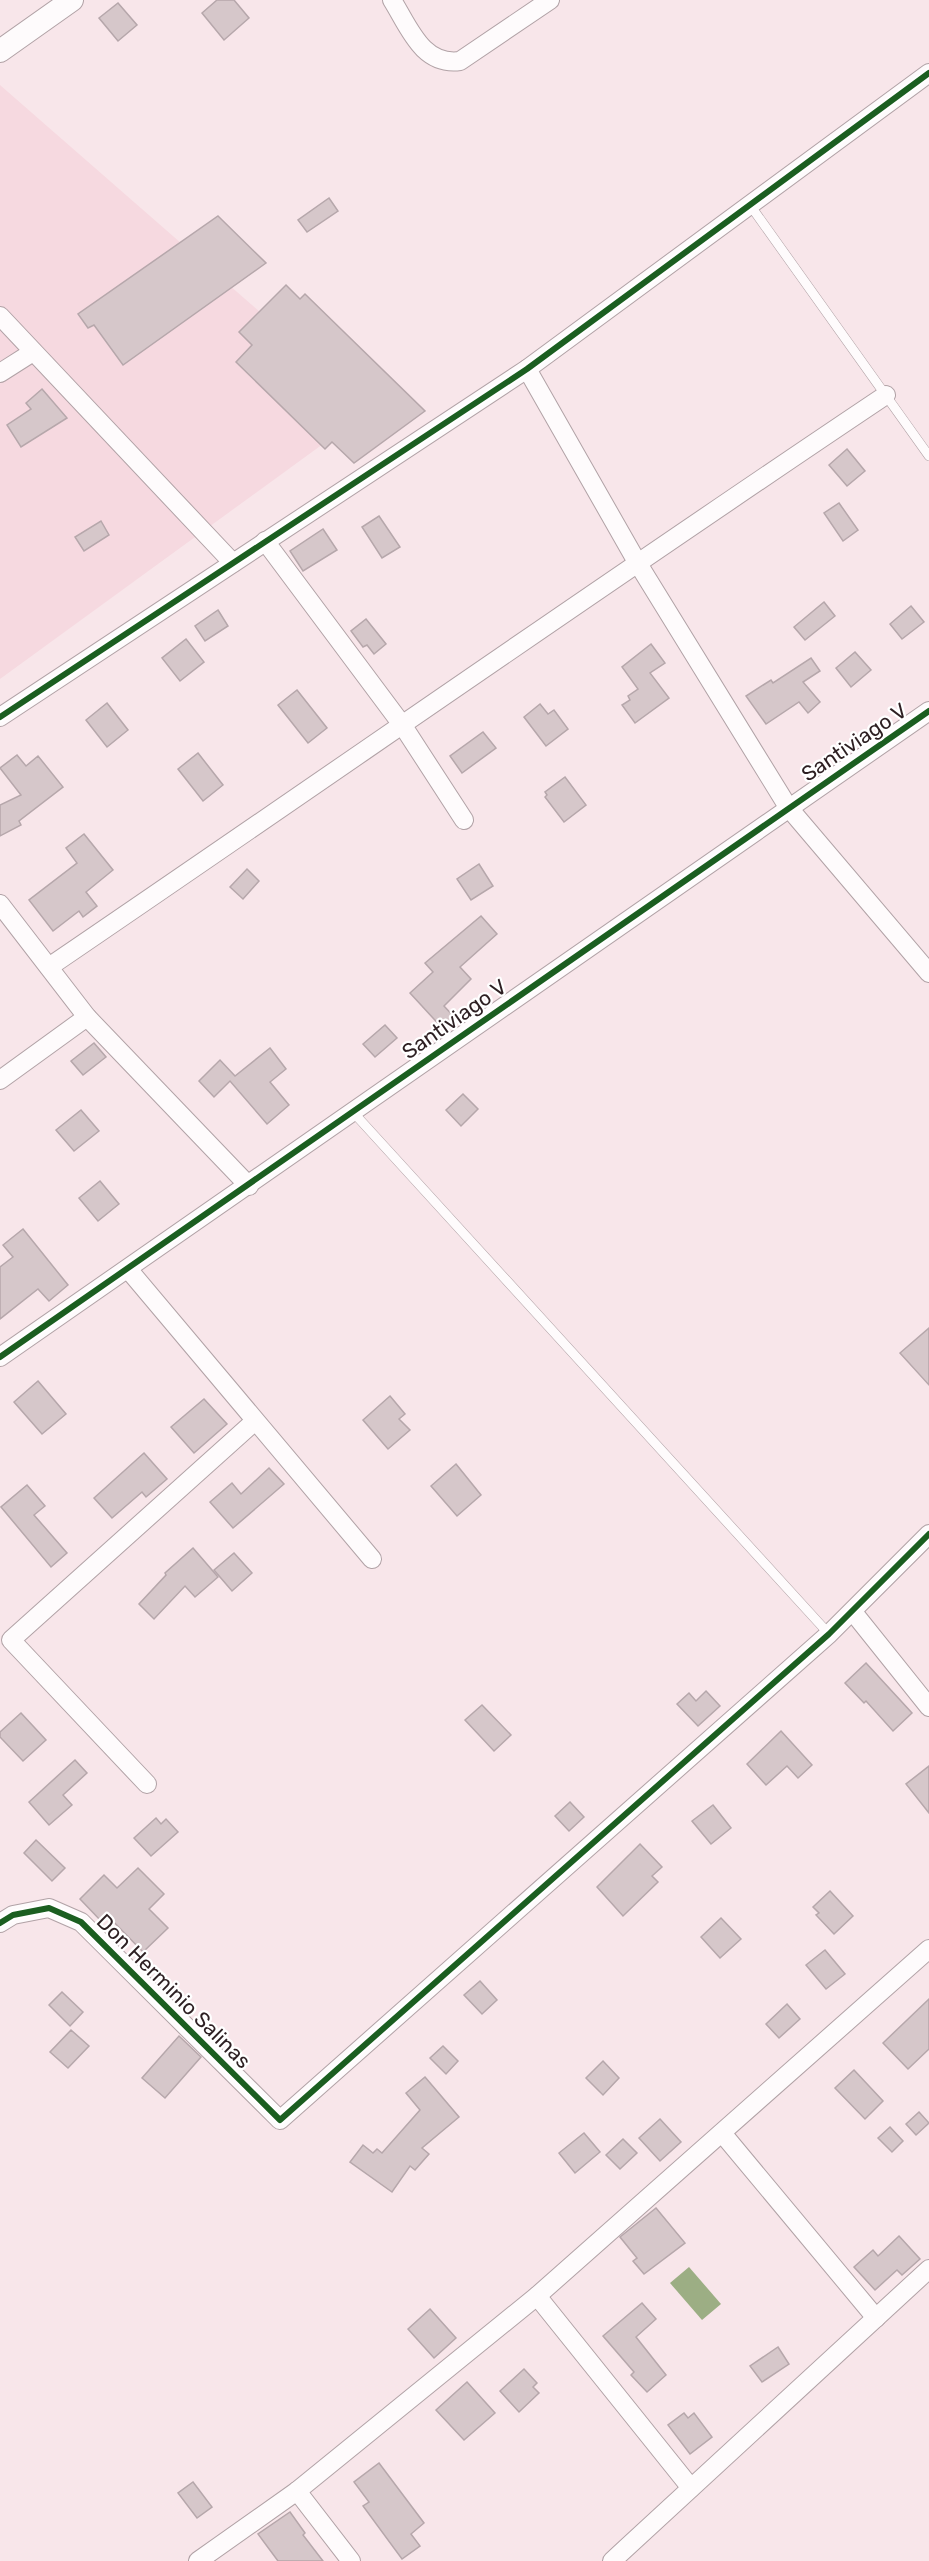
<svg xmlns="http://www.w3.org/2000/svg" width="929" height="2561" font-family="Rubik,sans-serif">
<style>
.built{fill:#f6d9e0}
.water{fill:#9cae84}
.building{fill:#d6c7ca;stroke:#b6a7ab;stroke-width:1.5}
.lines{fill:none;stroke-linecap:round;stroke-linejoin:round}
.service-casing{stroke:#b1a2a6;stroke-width:10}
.minor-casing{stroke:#b1a2a6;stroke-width:20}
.tertiary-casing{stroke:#b1a2a6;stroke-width:24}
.service{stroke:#fefbfc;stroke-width:9}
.minor{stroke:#fefbfc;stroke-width:18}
.tertiary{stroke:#fefbfc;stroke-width:22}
.cycleway-casing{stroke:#fff;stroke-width:10}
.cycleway{stroke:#1b5e20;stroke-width:6}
.labels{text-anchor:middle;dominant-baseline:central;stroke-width:4.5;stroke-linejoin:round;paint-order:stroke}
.street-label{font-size:21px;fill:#2d1f22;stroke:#fff}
</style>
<rect width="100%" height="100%" fill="#f8e6ea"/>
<polygon class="built" points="0,85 371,409 0,679"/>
<polygon class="water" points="689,2267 721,2304 702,2320 670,2283"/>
<g class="building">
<polygon points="217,0 234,0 249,18 224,40 202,13"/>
<polygon points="118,3 137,25 118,41 99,18"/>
<polygon points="329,198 338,211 307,232 298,220"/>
<polygon points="218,216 266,263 123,365 94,325 88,328 78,314"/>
<polygon points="286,285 300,299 305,294 425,411 354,463 332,442 325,449 236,362 252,345 239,332"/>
<polygon points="42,389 67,418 21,447 7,425 31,409 26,403"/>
<polygon points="847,449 865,471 847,486 829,465"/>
<polygon points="839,503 858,530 843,541 824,513"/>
<polygon points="379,516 400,547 382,558 362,527"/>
<polygon points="101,521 109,535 84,551 75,537"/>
<polygon points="323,529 337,550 303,571 290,551"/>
<polygon points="824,602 835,616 805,640 794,627"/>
<polygon points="911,606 924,622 902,639 890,624"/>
<polygon points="218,610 228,626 205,641 195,626"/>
<polygon points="366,619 386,644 374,654 367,645 363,647 351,631"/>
<polygon points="186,639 204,662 180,681 162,658"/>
<polygon points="651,644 665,663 650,673 669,698 635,723 622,705 630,700 628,696 638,689 622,667"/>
<polygon points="855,652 871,670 851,687 836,668"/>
<polygon points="811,658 820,671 803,682 820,702 808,713 799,702 766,724 746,696 771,680 773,683"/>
<polygon points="297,690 327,728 308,743 278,705"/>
<polygon points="107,703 128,730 107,747 86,720"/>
<polygon points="540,704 548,714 554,710 568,729 546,746 524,717"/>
<polygon points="483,732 496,748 462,773 450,756"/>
<polygon points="198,753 223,785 203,801 178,769"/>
<polygon points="17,755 26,766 38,756 63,787 19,821 21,825 0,836 0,805 21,795 0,768"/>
<polygon points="565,777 586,805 564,822 545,797 547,795 545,792"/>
<polygon points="84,834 113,870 86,892 97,906 83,917 79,911 53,931 29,900 77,863 66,848"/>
<polygon points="479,864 493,886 471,900 457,879"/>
<polygon points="247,869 259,881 243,899 230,887"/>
<polygon points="481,916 497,934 460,967 471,979 444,1006 456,1019 444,1030 410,993 433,972 425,963"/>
<polygon points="385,1025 397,1038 375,1057 363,1044"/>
<polygon points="94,1043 106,1057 83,1075 71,1061"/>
<polygon points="270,1048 286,1069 270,1082 289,1105 267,1124 230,1081 214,1097 199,1081 220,1060 235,1076"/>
<polygon points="463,1094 478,1109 461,1126 446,1110"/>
<polygon points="81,1110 99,1131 74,1151 56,1130"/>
<polygon points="100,1181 119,1204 98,1221 79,1198"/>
<polygon points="23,1229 68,1285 49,1301 38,1289 0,1319 0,1267 13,1257 3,1245"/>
<polygon points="929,1328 929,1385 900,1353"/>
<polygon points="38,1381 66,1414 42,1434 14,1402"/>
<polygon points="390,1396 405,1414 399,1419 410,1430 388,1449 363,1420"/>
<polygon points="204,1399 227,1424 194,1453 171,1427"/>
<polygon points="144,1453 167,1479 146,1497 142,1492 112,1518 94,1498"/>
<polygon points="456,1464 481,1495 457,1516 431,1486"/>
<polygon points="269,1468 284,1484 233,1528 210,1502 232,1483 241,1494"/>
<polygon points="27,1485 45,1506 34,1515 67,1553 51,1567 1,1507"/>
<polygon points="193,1548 218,1577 195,1597 185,1586 154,1619 139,1604 166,1575 165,1573"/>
<polygon points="234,1553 252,1573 232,1591 214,1570"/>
<polygon points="866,1663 912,1713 893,1731 866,1701 864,1703 845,1683"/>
<polygon points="706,1691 720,1706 698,1726 677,1704 689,1693 696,1701"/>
<polygon points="482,1705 511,1735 494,1751 465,1720"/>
<polygon points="21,1713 46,1740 23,1761 0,1737 0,1732"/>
<polygon points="781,1731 812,1765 798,1778 787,1766 766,1785 747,1764"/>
<polygon points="75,1760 87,1773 63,1795 72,1805 49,1825 29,1802"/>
<polygon points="929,1766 929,1813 906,1784"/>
<polygon points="570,1802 584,1817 569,1831 555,1816"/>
<polygon points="713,1805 731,1828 711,1844 692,1821"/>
<polygon points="156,1818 161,1824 166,1819 178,1832 151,1856 134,1838"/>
<polygon points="36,1840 65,1868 52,1881 24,1853"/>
<polygon points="640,1844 662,1867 652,1876 658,1882 623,1916 597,1887"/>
<polygon points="138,1868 164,1894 149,1909 168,1928 143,1952 107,1915 101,1921 80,1899 104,1875 117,1888"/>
<polygon points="830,1891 853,1916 834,1934 816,1915 819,1913 813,1907"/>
<polygon points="721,1918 741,1939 720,1958 701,1937"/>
<polygon points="825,1950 845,1974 826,1989 806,1965"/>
<polygon points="480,1981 497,2000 482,2014 464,1995"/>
<polygon points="62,1992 83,2012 70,2026 49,2005"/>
<polygon points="929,1999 929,2049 908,2069 883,2043"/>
<polygon points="787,2004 800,2019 779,2038 766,2024"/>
<polygon points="71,2030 89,2046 68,2068 50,2052"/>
<polygon points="179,2036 201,2057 165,2098 142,2078"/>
<polygon points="443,2046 458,2061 446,2074 430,2058"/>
<polygon points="603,2061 619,2078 603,2095 586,2078"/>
<polygon points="854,2070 883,2101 865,2119 835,2088"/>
<polygon points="425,2077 459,2117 422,2148 429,2154 415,2170 410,2166 392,2192 350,2162 363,2145 373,2153 377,2149 382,2153 420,2110 406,2093"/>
<polygon points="919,2112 929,2123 916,2135 906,2124"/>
<polygon points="660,2119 681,2142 660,2161 639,2138"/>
<polygon points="890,2127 903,2141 892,2152 878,2138"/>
<polygon points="584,2133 600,2152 575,2173 559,2153"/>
<polygon points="623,2139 637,2153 620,2169 606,2155"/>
<polygon points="656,2208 685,2243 644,2274 633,2261 637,2258 620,2237"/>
<polygon points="899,2236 920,2259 902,2275 897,2270 875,2290 854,2267 873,2250 878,2256"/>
<polygon points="642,2303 656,2319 636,2337 666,2375 647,2392 631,2375 634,2372 603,2336"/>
<polygon points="430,2309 456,2338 434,2358 408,2329"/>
<polygon points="778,2347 789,2364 762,2382 750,2366"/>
<polygon points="524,2369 537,2383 533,2387 539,2393 519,2412 500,2391"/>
<polygon points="467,2382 495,2413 464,2440 436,2410"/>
<polygon points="684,2413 688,2418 694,2413 712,2437 690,2454 668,2425"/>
<polygon points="379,2463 424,2523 411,2534 420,2546 402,2559 363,2506 369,2502 354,2482"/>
<polygon points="193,2482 212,2507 197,2518 178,2493"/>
<polygon points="290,2512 305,2533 303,2535 323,2561 278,2561 258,2534"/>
</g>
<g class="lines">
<g class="service-casing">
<g id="service">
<polyline points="750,205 929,456"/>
<polyline points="352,1111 829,1634"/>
</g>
</g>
<g class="minor-casing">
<g id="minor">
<path d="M392,0C409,27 422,66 460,61L550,0"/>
<polyline points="0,316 233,563"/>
<polyline points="527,369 637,562 788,807 929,973"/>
<polyline points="0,373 33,352"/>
<polyline points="265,541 403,726 464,820"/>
<polyline points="0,717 527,369 929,73"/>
<polyline points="0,904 87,1017 249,1186"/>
<path d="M49,967C328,777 605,583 886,395"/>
<polyline points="0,1080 87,1017"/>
<polyline points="128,1269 372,1559"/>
<polyline points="0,1357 929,711"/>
<polyline points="853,1612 929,1707"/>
<polyline points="147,1784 11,1640 255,1421"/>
<polyline points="0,1923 13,1915 49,1908 81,1922 280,2120 829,1634 929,1534"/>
<polyline points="722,2133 876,2318"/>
<polyline points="537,2296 691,2488"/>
<polyline points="297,2491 351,2561"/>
<polyline points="198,2561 297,2491 537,2296 929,1949"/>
<polyline points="612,2561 929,2269"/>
</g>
</g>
<g class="tertiary-casing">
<polyline id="tertiary" points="0,51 72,0"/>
</g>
<use href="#service" class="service"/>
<use href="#minor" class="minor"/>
<use href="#tertiary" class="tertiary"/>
<g class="cycleway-casing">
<g id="cycleway">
<polyline points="0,717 527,369 929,73"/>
<polyline points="0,1357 929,711"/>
<polyline points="0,1923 13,1915 49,1908 81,1922 280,2120 829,1634 929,1534"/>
</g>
</g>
<use href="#cycleway" class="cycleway"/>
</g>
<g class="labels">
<g class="street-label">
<text transform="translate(854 742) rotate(-34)">Santiviago V</text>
<text transform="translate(454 1019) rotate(-35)">Santiviago V</text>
<text transform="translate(174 1991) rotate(45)">Don Herminio Salinas</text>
</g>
</g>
</svg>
